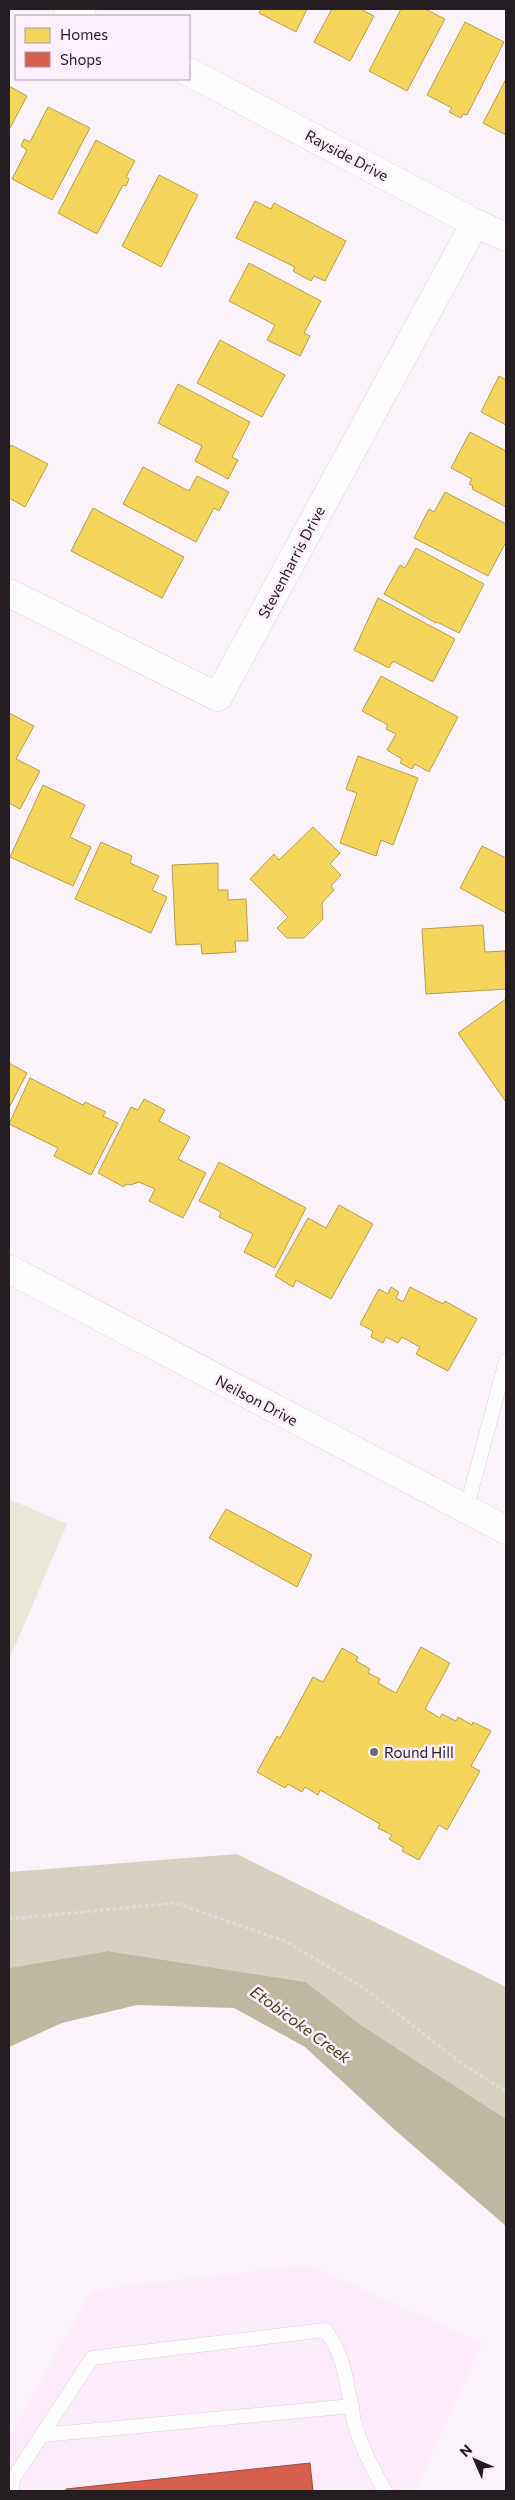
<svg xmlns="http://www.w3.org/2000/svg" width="515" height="2500" font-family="Commissioner,sans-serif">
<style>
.built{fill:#fcebf9}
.green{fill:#eae6d8}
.forest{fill:#d6d1c0}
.water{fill:#beb8a1}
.homes{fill:#f6d55c;stroke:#b79e4b}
.shops{fill:#d6604d;stroke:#a14c40}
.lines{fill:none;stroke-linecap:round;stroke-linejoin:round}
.lane-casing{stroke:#d8d2d7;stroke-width:15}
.street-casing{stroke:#d8d2d7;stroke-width:29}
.path{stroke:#dfdcde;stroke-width:3;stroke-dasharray:4 2.5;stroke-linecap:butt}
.lane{stroke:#fefdfe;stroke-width:14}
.street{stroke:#fefdfe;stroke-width:28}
.poi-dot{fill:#6f696e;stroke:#fef0fc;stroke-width:2}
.labels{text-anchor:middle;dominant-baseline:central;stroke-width:5;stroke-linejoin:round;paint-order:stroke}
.street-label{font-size:15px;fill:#241e23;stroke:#fef0fc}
.poi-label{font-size:15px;fill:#241e23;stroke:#fef0fc;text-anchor:start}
.water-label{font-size:16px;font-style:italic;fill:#433d0f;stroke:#fef0fc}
</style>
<rect width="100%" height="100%" fill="#faf4fa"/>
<polygon class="built" points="307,2265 482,2343 415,2491 9,2491 9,2438 92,2290"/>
<polygon class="green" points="9,1499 67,1524 9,1660"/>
<polygon class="forest" points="237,1854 506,1987 506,2119 361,2025 306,1982 108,1951 9,1968 9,1872"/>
<polygon class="water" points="108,1951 306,1982 361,2025 506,2119 506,2226 396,2131 305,2047 234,2008 137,2005 62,2023 9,2047 9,1968"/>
<g class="homes">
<polygon points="261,9 307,9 296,32 259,13"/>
<polygon points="332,9 360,9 374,16 350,61 314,42"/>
<polygon points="401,9 425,9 445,19 407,91 369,71"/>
<polygon points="465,22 504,42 467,115 463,114 461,118 449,112 452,108 427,95"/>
<polygon points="506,79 506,135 483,123"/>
<polygon points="9,86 27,96 9,130"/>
<polygon points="48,107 90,128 52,200 12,179 27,150 21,146 24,139 30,142"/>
<polygon points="96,140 135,161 126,177 129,179 126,186 123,185 97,234 58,213"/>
<polygon points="159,175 198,195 161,267 122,246"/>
<polygon points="255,201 271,209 274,203 346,241 325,281 314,276 311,281 293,271 295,267 236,238"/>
<polygon points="249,263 321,301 304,333 310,336 300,356 267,340 275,325 229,301"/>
<polygon points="220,340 285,375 262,417 197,383"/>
<polygon points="499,376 506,380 506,425 481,412"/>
<polygon points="178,384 250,422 232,457 238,460 228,479 195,461 202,446 158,423"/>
<polygon points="470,432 506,451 506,507 472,489 473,486 469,484 472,479 451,468"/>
<polygon points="11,445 48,464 25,507 9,498 9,450"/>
<polygon points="143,467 189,491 197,476 229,492 219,511 214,508 196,542 123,504"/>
<polygon points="445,492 506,524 506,542 488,576 414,538 429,509 434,512"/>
<polygon points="93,508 184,557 162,598 71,551"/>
<polygon points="416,548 484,584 459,633 437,622 436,623 384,594 400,565 405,568"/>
<polygon points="378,598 455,639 433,682 393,661 389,668 354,650"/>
<polygon points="381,676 458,717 429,772 415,764 412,769 400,763 402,759 387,750 396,734 386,729 388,725 362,711"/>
<polygon points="9,713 34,726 16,759 40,771 20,809 9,803"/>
<polygon points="358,756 418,778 393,845 381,840 376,856 340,843 357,793 346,789"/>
<polygon points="43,785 85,805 70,837 91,847 73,886 10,857"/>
<polygon points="313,827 340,853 330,864 341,875 331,886 334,890 322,903 323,919 304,938 287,938 277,928 288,917 250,879 274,854 279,860"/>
<polygon points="101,842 132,856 130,863 159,876 152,890 167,897 151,933 75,899"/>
<polygon points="482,846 506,858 506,913 460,888"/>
<polygon points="218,863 218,890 228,890 228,900 246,899 248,941 235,941 236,952 202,954 201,944 176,945 172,865"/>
<polygon points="483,925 485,952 505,951 506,989 426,994 422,929"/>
<polygon points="506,999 506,1102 458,1033"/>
<polygon points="9,1063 27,1073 9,1108"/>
<polygon points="30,1078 83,1105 85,1102 106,1112 103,1116 118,1123 91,1175 54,1156 58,1148 9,1124"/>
<polygon points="144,1099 165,1110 159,1121 190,1137 178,1159 206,1173 183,1218 149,1201 155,1189 139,1182 131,1185 126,1184 124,1187 98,1173 131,1107 138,1110"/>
<polygon points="219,1162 306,1208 275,1268 244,1252 253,1234 219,1217 221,1212 199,1201"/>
<polygon points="339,1205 373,1224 331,1299 296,1280 293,1287 275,1276 308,1218 326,1228"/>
<polygon points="391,1287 399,1292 396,1298 403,1302 410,1287 443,1304 445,1301 477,1319 448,1371 416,1354 420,1347 402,1337 398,1343 386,1337 383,1343 371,1337 373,1331 360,1324 379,1289 388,1294"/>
<polygon points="226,1509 312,1555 297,1587 209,1538"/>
<polygon points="421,1647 450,1663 425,1709 440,1718 442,1714 456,1721 458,1717 472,1725 473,1722 491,1731 471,1766 480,1771 447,1830 439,1825 419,1860 402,1851 404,1848 389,1839 392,1835 378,1828 380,1824 320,1790 318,1795 305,1787 302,1792 288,1784 285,1788 257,1772 277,1736 280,1738 313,1677 323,1682 342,1648 358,1657 356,1661 370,1669 368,1673 380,1679 378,1683 396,1693"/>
</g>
<polygon class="shops" points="310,2463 313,2491 66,2491 66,2489"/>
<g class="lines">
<g class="lane-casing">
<g id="lane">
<polyline points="466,1510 506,1361"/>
<polyline points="42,2435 352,2406"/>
<path d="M11,2491L13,2479L92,2358L325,2330C346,2355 347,2390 354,2421C360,2445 373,2470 385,2491"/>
</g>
</g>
<g class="street-casing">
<g id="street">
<polyline points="68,9 82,16"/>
<polyline points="189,72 475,223 506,237"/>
<polyline points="9,593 218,697 475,223"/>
<polyline points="9,1269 506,1530"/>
</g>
</g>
<polyline class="path" points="9,1919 175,1903 285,1941 364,1988 464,2065 506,2091"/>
<use href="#lane" class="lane"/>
<use href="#street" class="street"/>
</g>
<circle class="poi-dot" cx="374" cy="1752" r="5"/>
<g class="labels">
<g class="street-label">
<text transform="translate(347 155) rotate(28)">Rayside Drive</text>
<text transform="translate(291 562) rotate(-62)">Stevenharris Drive</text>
<text transform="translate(257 1400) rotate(28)">Neilson Drive</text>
</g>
<g class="poi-label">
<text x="384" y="1752">Round Hill</text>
</g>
<g class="water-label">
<text transform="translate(301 2024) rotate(36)">Etobicoke Creek</text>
</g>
</g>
<rect width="515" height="2500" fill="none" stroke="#241e23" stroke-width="20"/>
<rect x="15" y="15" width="175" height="65" fill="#fef0fc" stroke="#a79ca5"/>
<rect x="25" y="28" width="25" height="15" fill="#f6d55c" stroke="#a79ca5"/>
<text x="60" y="40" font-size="15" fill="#241e23">Homes</text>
<rect x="25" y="52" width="25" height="15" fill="#d6604d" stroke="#a79ca5"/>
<text x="60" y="65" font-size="15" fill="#241e23">Shops</text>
<g transform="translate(475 2460) rotate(315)" stroke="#fef0fc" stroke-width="4" paint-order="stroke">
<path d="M0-4L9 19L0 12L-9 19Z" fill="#241e23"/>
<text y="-8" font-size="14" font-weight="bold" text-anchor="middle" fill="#241e23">N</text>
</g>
</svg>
